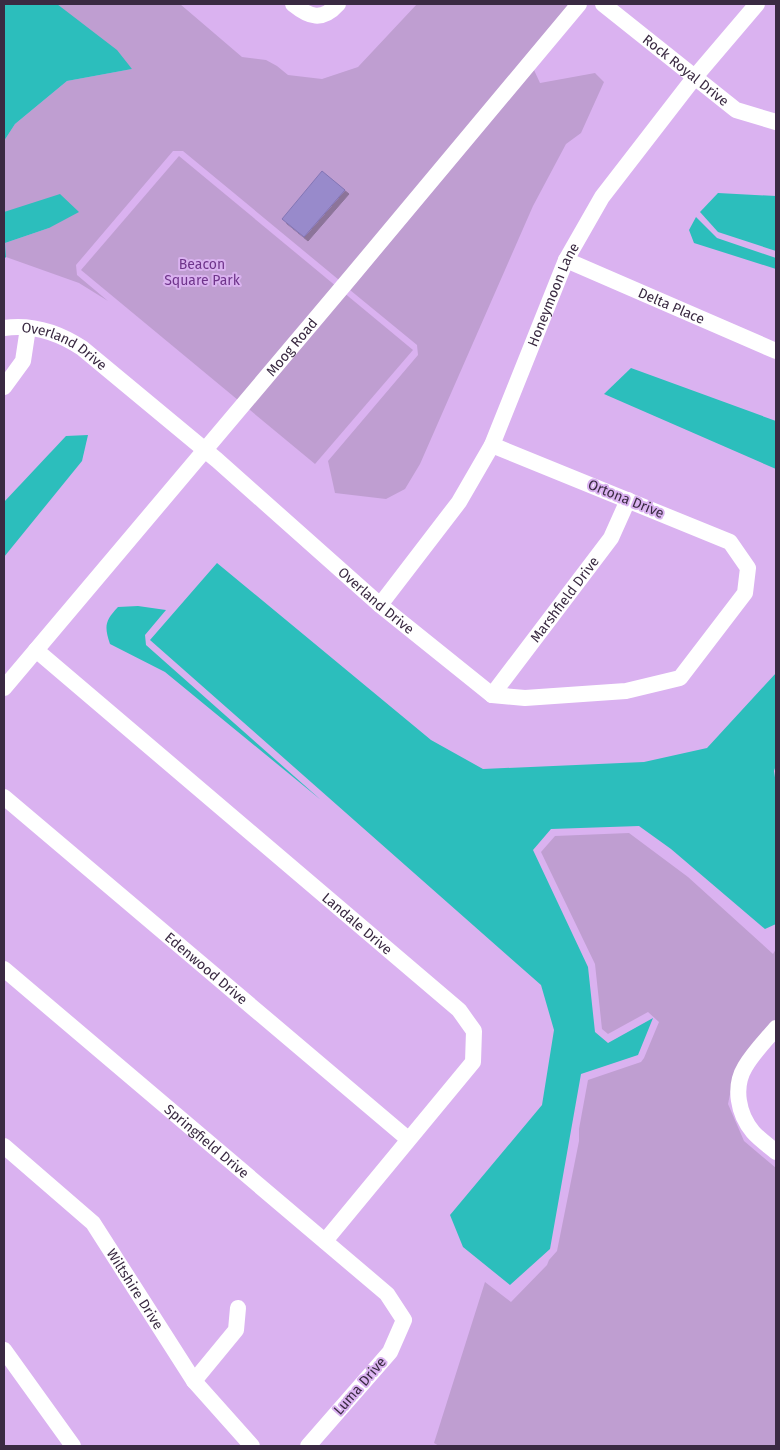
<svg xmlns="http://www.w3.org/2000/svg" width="780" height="1450" font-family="'Fira Sans',sans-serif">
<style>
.green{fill:#bf9ed1}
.water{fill:#2cbebc}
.building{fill:#988acb;stroke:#8375b4;filter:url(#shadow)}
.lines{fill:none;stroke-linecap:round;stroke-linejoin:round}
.minor{stroke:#fff;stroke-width:16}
.labels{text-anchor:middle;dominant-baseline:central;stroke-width:4;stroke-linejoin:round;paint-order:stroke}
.street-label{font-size:14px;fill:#3a2a42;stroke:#dab2f0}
.park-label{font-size:14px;fill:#6f348b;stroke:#dab2f0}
</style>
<defs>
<filter id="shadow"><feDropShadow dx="4" dy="4" stdDeviation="0" flood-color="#0004"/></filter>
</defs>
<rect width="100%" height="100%" fill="#dab2f0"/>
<g class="green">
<polygon points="57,4 180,4 242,57 266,60 277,66 288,75 322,79 358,67 417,4 569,4 339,280 183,151 173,151 76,265 77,275 108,301 79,283 6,257 5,243 49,228 4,212 4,141 15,124 67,81 132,69"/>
<polygon points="534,70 540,83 595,73 604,82 581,133 566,144 533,206 420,464 405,489 386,499 335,493 328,461 418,355 417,345 350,290"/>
<polygon points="179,156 413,350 315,464 81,270"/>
<polygon points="629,833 688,877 773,954 776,949 776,1019 735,1070 728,1104 744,1141 776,1168 776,1446 439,1446 434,1443 485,1282 511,1302 547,1265 549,1260 557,1251 579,1141 579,1129 588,1080 641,1062 644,1058 659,1022 648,1012 608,1034 602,1029 595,964 541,852 555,836"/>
</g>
<g class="water">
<polygon points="4,4 57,4 117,50 132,69 67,81 15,124 4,141"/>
<polygon points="718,193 776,196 776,251 718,232 700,212"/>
<polygon points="60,194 79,212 49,228 5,243 6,257 4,259 4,212"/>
<polygon points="696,217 717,238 776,258 776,269 694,243 689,230"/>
<polygon points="631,368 776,421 776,469 604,394"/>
<polygon points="88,435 82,461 4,557 4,502 66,436"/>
<polygon points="217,563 431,740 483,769 644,762 707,748 776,673 776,765 774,771 776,784 776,924 765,929 671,849 639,826 551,829 533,850 588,967 595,1032 608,1043 653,1018 638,1055 581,1074 550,1249 510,1285 463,1247 450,1215 542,1105 554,1030 541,985 150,640"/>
<path d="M138,606L166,610L145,635L146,645L321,800L165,672L110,644C104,626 105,621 118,607Z"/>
</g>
<polygon class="building" points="322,171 345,190 304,237 282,219"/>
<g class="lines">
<g class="minor">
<path d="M293,4C309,17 322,22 338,4"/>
<path id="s1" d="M603,4L736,110L776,122"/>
<path id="s2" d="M566,260L776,351"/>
<path id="s3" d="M4,328C32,324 59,333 82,348L217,460L380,605L492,695L525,698L626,691L680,678L745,593L748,568L730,542L492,445"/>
<polyline points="4,387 23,361 28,328"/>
<path id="s4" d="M380,605L459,502L492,445L566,260L602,197L694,78L757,4"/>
<path id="s5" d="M36,650L459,1010L474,1031L473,1062L325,1241"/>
<path id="s6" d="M4,688L350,278L579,4"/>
<path id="s7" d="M492,695L611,538L628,500"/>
<path id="s8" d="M4,797L408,1139"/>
<path id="s9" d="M4,969L387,1294L404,1320L390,1352L308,1446"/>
<path d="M776,1028C766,1040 753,1053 745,1067C733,1087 738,1114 753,1132C759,1139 769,1146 776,1152"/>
<path id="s10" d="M4,1146L93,1223L194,1381L252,1446"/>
<polyline points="4,1350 73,1446"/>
<polyline points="194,1381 236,1330 238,1308"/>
</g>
</g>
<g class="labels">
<g class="street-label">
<text stroke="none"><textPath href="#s1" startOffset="106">Rock Royal Drive</textPath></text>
<text stroke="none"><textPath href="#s4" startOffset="358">Honeymoon Lane</textPath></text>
<text stroke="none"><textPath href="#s2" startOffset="115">Delta Place</textPath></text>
<text stroke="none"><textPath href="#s6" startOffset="446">Moog Road</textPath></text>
<text stroke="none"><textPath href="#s3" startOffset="65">Overland Drive</textPath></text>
<text transform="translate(626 499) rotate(22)">Ortona Drive</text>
<text stroke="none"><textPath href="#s3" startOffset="470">Overland Drive</textPath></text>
<text stroke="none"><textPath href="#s7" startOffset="120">Marshfield Drive</textPath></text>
<text stroke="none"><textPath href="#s5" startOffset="422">Landale Drive</textPath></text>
<text stroke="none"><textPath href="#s8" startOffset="265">Edenwood Drive</textPath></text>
<text stroke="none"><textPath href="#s9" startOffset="266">Springfield Drive</textPath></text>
<text stroke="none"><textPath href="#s10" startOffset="196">Wiltshire Drive</textPath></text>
<text transform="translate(360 1386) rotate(-49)">Luma Drive</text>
</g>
<g class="park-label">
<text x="202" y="264">Beacon<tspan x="202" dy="16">Square Park</tspan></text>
</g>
</g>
<rect width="780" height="1450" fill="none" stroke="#3a2a42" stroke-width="10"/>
</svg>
